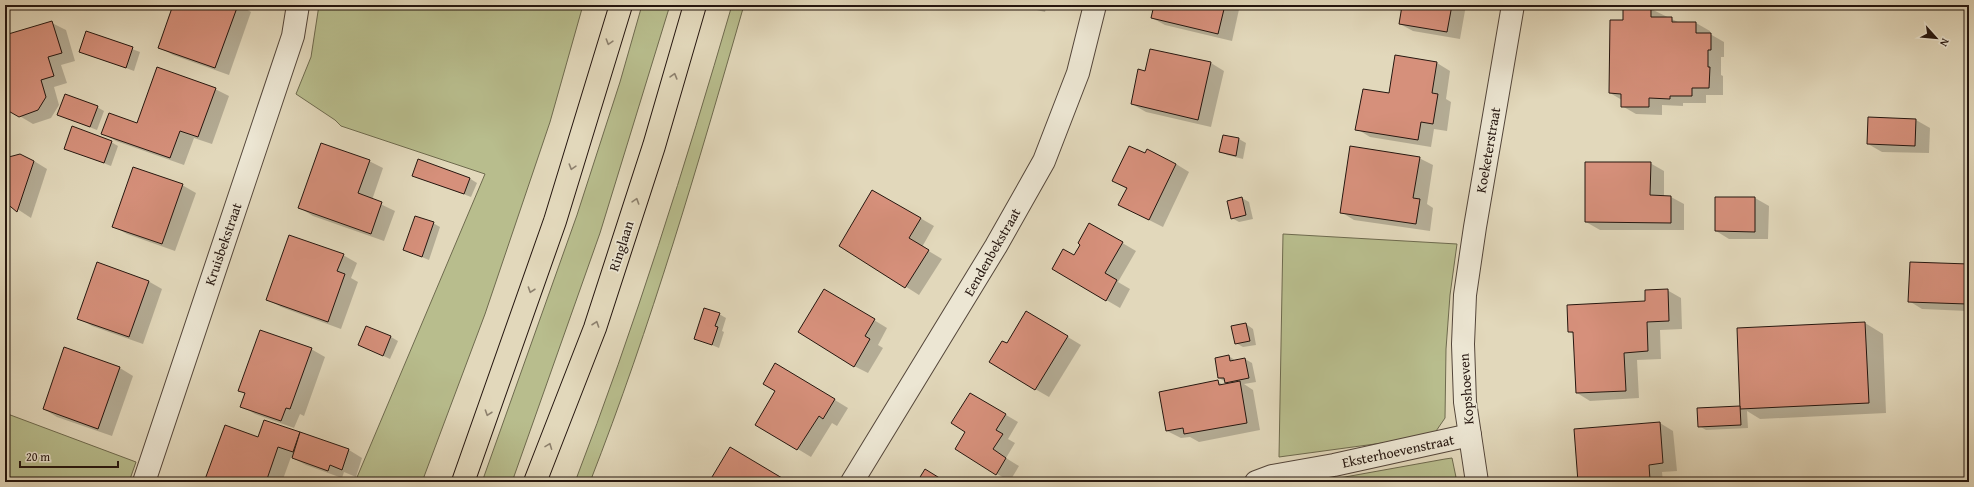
<svg xmlns="http://www.w3.org/2000/svg" width="1974" height="487" font-family="'Gentium Book Plus',serif">
<style>
.green{fill:#b8bd8d;stroke:#6e6a4e}
.shadow{fill:#0003}
.building{fill:#d6907b;stroke:#25160f}
.lines{fill:none;stroke-linecap:round;stroke-linejoin:round}
.minor-casing{stroke:#54463a;stroke-width:24}
.highway-casing{stroke:#25160f;stroke-width:24}
.minor{stroke:#ece6d3;stroke-width:22}
.highway{stroke:#e2d8bb;stroke-width:22}
.oneway{stroke:#8d816e}
.labels{text-anchor:middle;dominant-baseline:central;stroke-width:3.5;stroke-linejoin:round;paint-order:stroke}
.street-label{font-size:14px;fill:#25160f;stroke:#ece6d3}
</style>
<rect width="100%" height="100%" fill="#e2d8bb"/>
<filter id="stains"><feTurbulence type="fractalNoise" baseFrequency=".005" numOctaves="4"/><feColorMatrix values="0 0 0 0 .2 0 0 0 0 .09 0 0 0 0 .02 0 0 0 .5 -.17"/></filter>
<radialGradient id="worn" r=".72"><stop offset=".6" stop-color="#630" stop-opacity="0"/><stop offset="1" stop-color="#630" stop-opacity=".3"/></radialGradient>
<g class="green">
<polygon points="319,5 583,5 550,122 485,314 422,482 355,482 485,174 341,126 335,120 296,94 311,57"/>
<polygon points="642,5 670,5 600,233 512,482 482,482 577,215 620,82"/>
<path d="M732,5H744C698,165 651,326 590,482H575C635,326 685,166 732,5Z"/>
<polygon points="1283,234 1457,244 1450,295 1446,349 1445,418 1434,434 1412,439 1279,457"/>
<polygon points="5,413 136,462 129,482 5,482"/>
<polygon points="1452,458 1457,482 1317,482 1445,459"/>
</g>
<g class="shadow">
<polygon points="174,5 239,5 251,12 229,75 173,55 159,47"/>
<polygon points="1016,5 1047,5 1045,12"/>
<polygon points="1155,5 1240,5 1232,41 1165,25 1152,18"/>
<polygon points="1387,5 1466,5 1460,39 1413,31 1400,24 1402,11 1395,9"/>
<polygon points="1651,9 1680,23 1696,23 1710,31 1710,34 1724,42 1724,57 1721,57 1721,75 1723,76 1723,95 1706,95 1706,103 1683,103 1683,106 1662,105 1662,115 1636,114 1622,106 1622,100 1610,93 1623,21"/>
<polygon points="52,23 66,30 75,61 61,65 67,83 54,87 59,105 51,118 33,124 6,108 5,36"/>
<polygon points="87,32 140,52 134,71 80,51"/>
<polygon points="1151,50 1211,63 1224,71 1211,127 1146,112 1132,104 1146,72"/>
<polygon points="1396,56 1437,63 1450,71 1446,99 1451,102 1447,131 1434,129 1431,147 1370,137 1357,129 1390,94"/>
<polygon points="215,89 229,96 212,144 194,138 184,165 116,141 102,133 138,124"/>
<polygon points="97,107 104,111 97,130 58,115"/>
<polygon points="1869,118 1916,120 1930,128 1929,153 1882,152 1868,144"/>
<polygon points="1223,136 1239,139 1246,143 1243,159 1227,155 1220,151"/>
<polygon points="111,142 118,146 111,166 65,148"/>
<polygon points="1145,154 1176,164 1189,172 1163,227 1133,212 1127,189 1113,181"/>
<polygon points="1419,158 1433,165 1427,204 1433,208 1430,231 1354,220 1341,212"/>
<polygon points="5,159 34,161 47,169 31,218 5,201"/>
<polygon points="369,161 383,168 372,200 395,211 384,241 313,216 300,208"/>
<polygon points="1650,163 1664,171 1664,197 1671,197 1684,204 1684,230 1600,230 1586,222"/>
<polygon points="413,175 469,178 477,183 471,197"/>
<polygon points="182,185 196,193 175,251 127,234 113,226"/>
<polygon points="873,191 934,226 922,247 942,259 919,295 840,245"/>
<polygon points="1242,198 1249,202 1253,219 1239,222 1232,218"/>
<polygon points="1716,198 1755,198 1769,206 1768,239 1729,239 1716,231"/>
<polygon points="433,223 440,227 429,260 404,250"/>
<polygon points="1090,224 1136,251 1118,282 1130,289 1120,308 1053,269 1074,256"/>
<polygon points="343,255 357,263 351,278 358,282 341,329 281,307 268,300"/>
<polygon points="1969,265 1969,314 1967,311 1922,309 1909,301"/>
<polygon points="148,281 162,289 143,344 92,326 78,318"/>
<polygon points="1667,290 1681,298 1682,329 1660,330 1661,359 1637,360 1639,398 1590,401 1577,393 1574,334 1569,332 1646,302"/>
<polygon points="838,298 887,328 878,345 883,348 868,373 854,366"/>
<polygon points="719,314 726,318 722,331 724,332 719,348 695,338"/>
<polygon points="1040,320 1081,345 1049,397 1035,389"/>
<polygon points="1865,323 1883,334 1886,413 1760,419 1747,411 1748,428 1706,430 1699,426 1740,407"/>
<polygon points="1246,324 1253,329 1256,345 1243,347 1236,343"/>
<polygon points="391,337 398,341 390,359 359,345"/>
<polygon points="311,349 325,357 304,416 300,414 294,428 255,414 241,406 246,394 240,391"/>
<polygon points="1229,356 1236,361 1245,359 1252,363 1256,382 1244,384 1253,390 1260,430 1199,442 1190,437 1181,438 1167,431 1218,382 1224,385 1229,384 1219,378"/>
<polygon points="120,368 133,376 112,436 57,417 44,409"/>
<polygon points="789,372 848,408 837,426 832,423 811,457 756,424"/>
<polygon points="984,402 1018,422 1008,439 1015,443 1006,458 1019,466 1010,481 997,474 967,432"/>
<polygon points="265,421 349,450 362,458 356,477 344,472 342,478 306,465 291,457 282,482 207,482 259,438"/>
<polygon points="1660,423 1673,431 1677,471 1662,472 1663,482 1579,482 1575,430"/>
<polygon points="730,449 786,482 710,482"/>
</g>
<g class="building">
<polygon points="173,5 238,5 215,68 158,48"/>
<polygon points="1154,5 1225,5 1218,34 1151,18"/>
<polygon points="1398,5 1452,5 1447,32 1399,24 1402,6"/>
<polygon points="1623,8 1651,8 1651,17 1672,17 1672,22 1696,22 1696,33 1711,33 1711,50 1708,50 1708,67 1710,67 1709,88 1692,88 1692,96 1670,96 1670,99 1649,98 1649,107 1621,107 1621,94 1609,93 1610,20 1623,20"/>
<polygon points="52,21 62,53 48,57 54,76 41,80 46,97 38,110 19,117 5,109 5,35"/>
<polygon points="86,31 133,47 126,68 79,52"/>
<polygon points="1150,49 1211,62 1198,120 1131,104 1138,69 1145,71"/>
<polygon points="1395,55 1437,62 1432,93 1438,94 1433,124 1421,122 1418,140 1355,130 1363,89 1389,93"/>
<polygon points="157,67 216,88 198,137 180,131 170,158 101,134 109,113 137,123"/>
<polygon points="65,94 98,106 90,127 57,115"/>
<polygon points="1868,117 1916,119 1915,146 1867,144"/>
<polygon points="72,126 112,141 104,163 64,149"/>
<polygon points="1223,135 1239,138 1236,156 1219,152"/>
<polygon points="321,143 370,160 358,193 382,202 371,234 298,208"/>
<polygon points="1129,146 1145,153 1147,149 1176,164 1149,220 1118,205 1127,188 1112,181"/>
<polygon points="1350,146 1420,157 1413,198 1420,199 1416,224 1340,213"/>
<polygon points="20,154 34,161 17,212 5,202 5,158"/>
<polygon points="418,159 470,178 464,194 412,176"/>
<polygon points="1585,162 1651,162 1650,195 1671,196 1671,223 1585,222"/>
<polygon points="133,167 183,184 162,244 112,227"/>
<polygon points="872,190 921,218 909,238 929,250 905,288 839,246"/>
<polygon points="1242,197 1246,215 1231,219 1227,201"/>
<polygon points="1715,197 1755,197 1755,232 1715,231"/>
<polygon points="415,216 434,222 422,257 403,250"/>
<polygon points="1089,223 1123,242 1105,273 1117,280 1106,301 1052,269 1063,249 1074,255 1080,245 1078,243"/>
<polygon points="289,235 344,254 337,271 345,274 328,322 266,300"/>
<polygon points="97,262 149,281 129,337 77,319"/>
<polygon points="1910,262 1969,264 1969,314 1966,314 1967,304 1908,302"/>
<polygon points="824,289 875,319 865,336 870,339 854,367 798,332"/>
<polygon points="1668,289 1669,321 1647,322 1648,351 1624,353 1626,391 1576,393 1573,332 1568,332 1567,305 1645,301 1645,290"/>
<polygon points="704,308 720,313 715,326 718,327 712,345 694,339"/>
<polygon points="1026,311 1068,336 1035,390 989,362 1002,341 1007,343"/>
<polygon points="1865,322 1869,403 1740,409 1737,328"/>
<polygon points="1246,323 1250,341 1235,344 1231,326"/>
<polygon points="366,326 391,336 383,356 358,345"/>
<polygon points="260,330 312,348 290,409 286,408 281,421 240,407 245,393 238,391"/>
<polygon points="64,347 120,367 98,429 43,409"/>
<polygon points="1229,355 1230,361 1245,358 1249,378 1225,383 1224,378 1218,378 1215,358"/>
<polygon points="775,363 835,399 823,419 819,416 797,450 755,425 775,391 763,384"/>
<polygon points="1218,380 1219,385 1240,381 1247,423 1184,434 1183,428 1166,431 1159,392"/>
<polygon points="970,393 1006,414 996,430 1003,434 993,449 1006,458 996,475 955,449 965,432 951,423"/>
<polygon points="1740,406 1741,425 1698,427 1697,408"/>
<polygon points="264,420 300,432 293,452 278,447 266,482 204,482 225,425 258,437"/>
<polygon points="1660,422 1663,463 1649,465 1650,480 1578,482 1574,429"/>
<polygon points="300,432 349,449 342,470 330,465 328,471 292,458"/>
<polygon points="730,447 782,478 780,482 709,482"/>
<polygon points="925,469 946,482 917,482"/>
</g>
<g class="lines">
<g class="minor-casing">
<g id="minor">
<polyline points="144,482 293,36 298,5"/>
<polyline points="852,482 996,246 1044,161 1078,73 1095,5"/>
<polyline points="1256,482 1272,476 1334,465 1470,435"/>
<polyline points="1477,482 1465,402 1463,344 1465,295 1475,227 1513,5"/>
</g>
</g>
<g class="highway-casing">
<g id="highway">
<polyline points="463,482 555,221 621,5"/>
<polyline points="535,482 595,328 654,146 695,5"/>
</g>
</g>
<use href="#minor" class="minor"/>
<use href="#highway" class="highway"/>
</g>
<defs><path id="oneway-chevron" d="M-2-3.5L2.5 0L-2 3.5" fill="none" stroke-width="1.6" stroke-linecap="round" stroke-linejoin="round"/></defs>
<g class="oneway">
<use href="#oneway-chevron" transform="translate(609 42) rotate(107)"/>
<use href="#oneway-chevron" transform="translate(674 76) rotate(-74)"/>
<use href="#oneway-chevron" transform="translate(572 167) rotate(107)"/>
<use href="#oneway-chevron" transform="translate(636 201) rotate(-72)"/>
<use href="#oneway-chevron" transform="translate(531 290) rotate(109)"/>
<use href="#oneway-chevron" transform="translate(596 324) rotate(-71)"/>
<use href="#oneway-chevron" transform="translate(488 413) rotate(109)"/>
<use href="#oneway-chevron" transform="translate(549 446) rotate(-69)"/>
</g>
<g class="labels">
<g class="street-label">
<text transform="translate(1488 150) rotate(-80)">Koeketerstraat</text>
<text transform="translate(223 244) rotate(-71)">Kruisbekstraat</text>
<text transform="translate(621 246) rotate(-72)">Ringlaan</text>
<text transform="translate(992 252) rotate(-60)">Eendenbekstraat</text>
<text transform="translate(1466 389) rotate(-94)">Kopshoeven</text>
<text transform="translate(1398 451) rotate(-12)">Eksterhoevenstraat</text>
</g>
</g>
<rect width="1974" height="487" fill="none" stroke="#e2d8bb" stroke-width="20"/>
<rect x="6" y="6" width="1962" height="475" fill="none" stroke="#25160f" stroke-width="2"/>
<rect x="10" y="10" width="1954" height="467" fill="none" stroke="#25160f"/>
<g transform="translate(1936 38) rotate(117)" stroke="#ece6d3" stroke-width="3" paint-order="stroke">
<path d="M0-3L7 15L0 10L-7 15Z" fill="#25160f"/>
<text y="-6" font-size="11" font-weight="bold" text-anchor="middle" fill="#25160f">N</text>
</g>
<path d="M20 461v6h98v-6" fill="none" stroke="#25160f" stroke-width="2"/>
<text x="26" y="461" font-size="12" fill="#25160f" stroke="#ece6d3" stroke-width="3" paint-order="stroke">20 m</text>
<rect width="100%" height="100%" filter="url(#stains)"/>
<rect width="100%" height="100%" fill="url(#worn)"/>
</svg>
